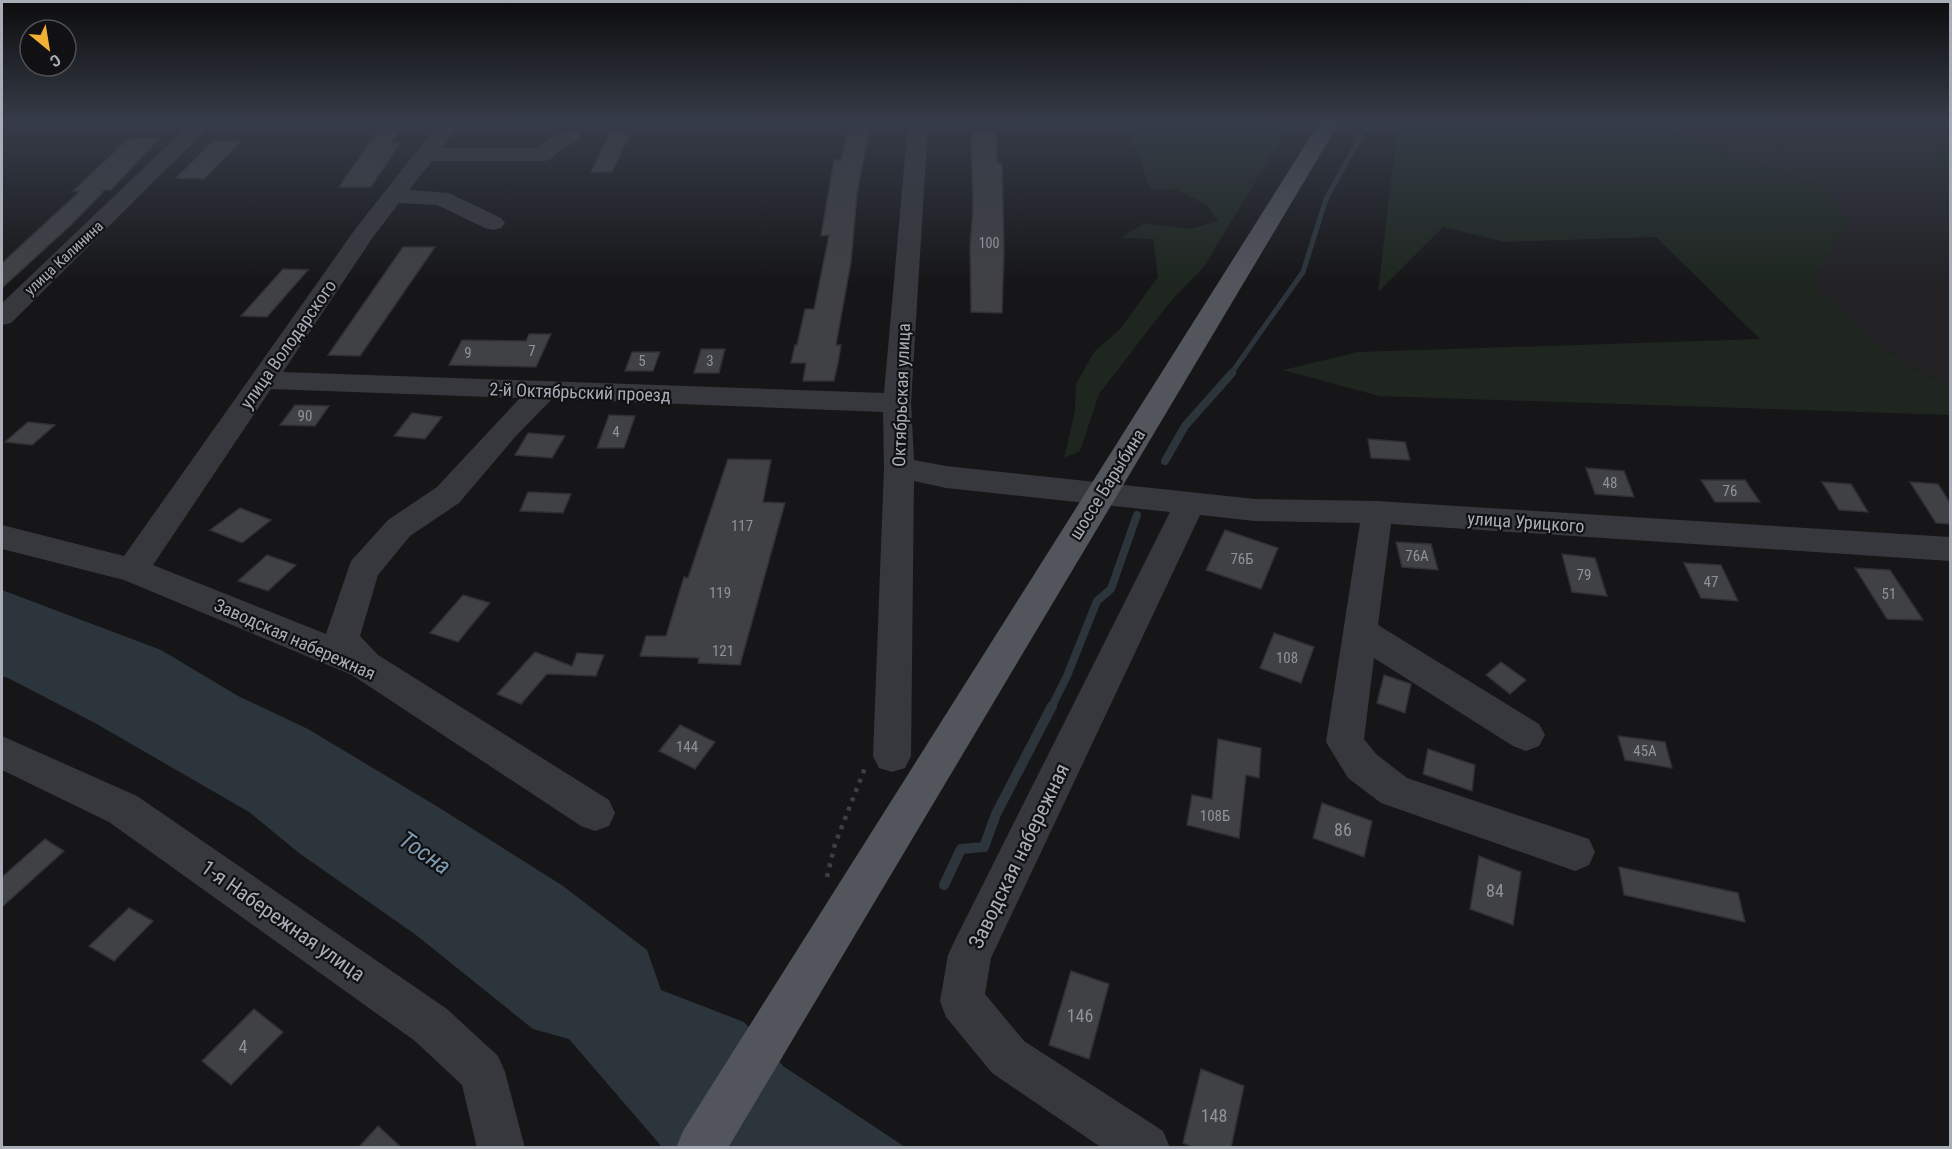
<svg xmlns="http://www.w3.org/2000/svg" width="1952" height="1149" font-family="'Roboto Condensed',sans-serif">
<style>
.built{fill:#222225}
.green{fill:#1e261f}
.water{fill:#2c353c}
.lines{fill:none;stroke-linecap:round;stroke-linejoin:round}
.stream-far2{stroke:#2c353c;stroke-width:5}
.stream-far1{stroke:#2c353c;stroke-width:8}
.stream{stroke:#2c353c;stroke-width:10}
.building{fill:#404145;stroke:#303034;stroke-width:1.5}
.path{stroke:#3d3f44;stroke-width:4.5;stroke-dasharray:4 6;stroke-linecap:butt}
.minor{fill:#37383d;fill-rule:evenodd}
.major{fill:#53555c;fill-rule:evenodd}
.labels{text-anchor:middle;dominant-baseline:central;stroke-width:4.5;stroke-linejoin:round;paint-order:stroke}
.far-number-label{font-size:14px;fill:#8e929b}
.far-street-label{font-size:15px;fill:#a8adb8;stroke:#111113}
.number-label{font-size:15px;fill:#8e929b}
.street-label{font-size:18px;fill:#a8adb8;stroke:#111113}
.near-number-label{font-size:18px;fill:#8e929b}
.near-street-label{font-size:21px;fill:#a8adb8;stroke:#111113}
.near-water-label{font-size:24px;font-style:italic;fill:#7f9bb3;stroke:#111113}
</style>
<rect width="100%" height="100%" fill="#161618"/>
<polygon class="built" points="1648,123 1950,123 1950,147 1938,151 1928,170 1950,171 1950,390 1886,352 1809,284 1848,224 1827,190"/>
<g class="green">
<polygon points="1127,123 1291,123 1203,268 1170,302 1099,394 1080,451 1064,458 1075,411 1076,384 1094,352 1120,329 1158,277 1153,239 1121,238 1144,223 1190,229 1218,221 1206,204 1176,189 1150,190"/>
<polygon points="1404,123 1648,123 1827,190 1848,224 1810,284 1886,352 1950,390 1950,415 1379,396 1283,370 1358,352 1760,339 1656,237 1505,242 1443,227 1378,292 1396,139"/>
<polygon points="1950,147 1950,171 1928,170 1938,151"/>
</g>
<polygon class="water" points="2,590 161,650 238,696 308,729 438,807 563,886 647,950 661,990 744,1022 783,1066 905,1147 662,1147 569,1039 533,1029 416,935 299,853 249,812 95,723 6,677 2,677"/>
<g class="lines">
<polyline class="stream-far2" points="1230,375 1303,272 1326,199 1368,123"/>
<g class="stream-far1">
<polyline points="1165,461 1185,426 1232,373"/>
<polyline points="1051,708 1067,676 1097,601 1111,589 1137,515"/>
</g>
<polyline class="stream" points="944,885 961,849 984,847 996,814 1052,706"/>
</g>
<g class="building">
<polygon points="849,125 870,125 857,194 851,262 836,345 841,345 838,363 834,381 803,381 806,363 791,363 795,345 797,345 805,309 814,309 829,235 821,236 834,160 841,160"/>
<polygon points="399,129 391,143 400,143 371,187 339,187 378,130"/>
<polygon points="610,132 631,132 612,172 591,172"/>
<polygon points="971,132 997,132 997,163 1002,163 1004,251 1002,313 971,312 970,246 973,209"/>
<polygon points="160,138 111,190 101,190 103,192 71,225 2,288 2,263 80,191 73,191 128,139"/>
<polygon points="213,141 241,141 204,179 176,178"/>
<polygon points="403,247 435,247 360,356 328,355"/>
<polygon points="283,269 308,270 267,317 241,316"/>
<polygon points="529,334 551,334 536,367 449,365 462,340 526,341"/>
<polygon points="701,349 725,349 719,373 694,373"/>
<polygon points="632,352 660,352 653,371 625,371"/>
<polygon points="295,405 329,406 315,426 280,425"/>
<polygon points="412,413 442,417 425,439 394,436"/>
<polygon points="609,415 635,416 624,448 597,448"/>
<polygon points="28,422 55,425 32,445 5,442"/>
<polygon points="528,433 565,436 552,458 515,455"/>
<polygon points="1368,439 1405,442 1410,460 1371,458"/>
<polygon points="728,459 771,460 763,502 785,503 740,665 698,663 699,658 640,656 646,636 666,636 684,577 688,578"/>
<polygon points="1586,468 1624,471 1634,497 1595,494"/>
<polygon points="1701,480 1745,480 1760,502 1715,502"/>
<polygon points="1822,482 1851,484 1868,512 1839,510"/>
<polygon points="1910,482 1938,484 1950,503 1950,524 1936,523"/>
<polygon points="528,492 571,494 563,513 520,511"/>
<polygon points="240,508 271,520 242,543 210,530"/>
<polygon points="1225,530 1278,548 1261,589 1206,570"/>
<polygon points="1396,542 1431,544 1438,570 1402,567"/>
<polygon points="1562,554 1595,558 1607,596 1572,592"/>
<polygon points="267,555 296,565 268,591 238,581"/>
<polygon points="1684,563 1721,565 1738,601 1701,598"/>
<polygon points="1855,568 1890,570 1923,620 1887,619"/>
<polygon points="463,595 490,603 458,642 430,633"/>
<polygon points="1274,633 1314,647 1301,683 1260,668"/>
<polygon points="535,652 572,666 577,653 604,655 596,676 547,674 521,704 497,694"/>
<polygon points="1501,662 1526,680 1510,694 1486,675"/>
<polygon points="1384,675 1411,684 1405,713 1377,703"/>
<polygon points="680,725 715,742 695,769 659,751"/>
<polygon points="1618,736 1665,742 1672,768 1625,760"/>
<polygon points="1218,739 1261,748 1259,778 1246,775 1239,838 1187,825 1192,795 1212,799"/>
<polygon points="1428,749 1475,765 1472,791 1423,774"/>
<polygon points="1322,803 1372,821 1364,857 1313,838"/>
<polygon points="45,839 64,851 2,907 2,877"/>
<polygon points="1479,856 1521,872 1513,925 1470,909"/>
<polygon points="1619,867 1738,893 1745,922 1624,895"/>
<polygon points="129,908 153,921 114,961 89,946"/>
<polygon points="1071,971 1109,984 1089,1059 1049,1045"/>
<polygon points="254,1009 283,1032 231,1085 202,1061"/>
<polygon points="1201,1069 1244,1086 1231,1148 1194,1148 1183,1143"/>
<polygon points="378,1126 402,1148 358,1148"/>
</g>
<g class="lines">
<polyline class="path" points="827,877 835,844 865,768"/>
<g class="minor">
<polygon points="191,123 213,123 11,323 2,325 2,303"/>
<path d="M439,123H460L442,148H539C548,137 564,128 578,132L582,136C576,144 567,144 560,150C554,155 554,159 545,161H432L409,190L449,193L501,218L505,223L501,228L493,230L485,228L437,205L399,203L373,237L283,372L884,393L908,123H928L911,403L914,460L946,466L1255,499L1377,501L1950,537V561L1391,524L1378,625L1539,724L1545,735L1539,746L1526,751L1513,746L1374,658L1364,739L1376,754L1407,778L1589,839L1595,852L1589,865L1575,871L1381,803L1348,778L1326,742L1360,523L1255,521L1200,515L991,958L985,994L1024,1041L1163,1131L1170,1148H1102L992,1073L946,1017L940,1001L948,955L955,940L1170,512L946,488L914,481L911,756L905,768L892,772L879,768L873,756L884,468L883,412L552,399L515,437L459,503L410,536L378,575L360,636L378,655L609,800L615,813L609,826L595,831L581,826L352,675L124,580L2,549V525L124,556L356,228ZM271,389L520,398L437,487L388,520L351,561L326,634L153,565Z"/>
<polygon points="2,736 137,796 447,1009 498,1056 505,1072 525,1148 477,1148 462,1085 415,1041 109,822 2,770"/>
</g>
<polygon class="major" points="1319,123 1339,123 728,1148 676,1148 683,1131"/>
</g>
<linearGradient id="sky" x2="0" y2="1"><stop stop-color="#0c0c0d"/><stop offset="0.43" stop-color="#363c48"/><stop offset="1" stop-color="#363c48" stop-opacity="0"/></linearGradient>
<rect width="1952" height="284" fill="url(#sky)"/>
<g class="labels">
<g class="far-number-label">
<text x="989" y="243">100</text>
</g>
<g class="far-street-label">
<text transform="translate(64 258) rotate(-43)">улица Калинина</text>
</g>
<g class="number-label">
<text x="532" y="351">7</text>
<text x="468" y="353">9</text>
<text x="642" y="361">5</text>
<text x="710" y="361">3</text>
<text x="305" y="416">90</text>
<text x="616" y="432">4</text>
<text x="1610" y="483">48</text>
<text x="1730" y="491">76</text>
<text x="742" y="526">117</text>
<text x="1417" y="556">76А</text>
<text x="1242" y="559">76Б</text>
<text x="1584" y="575">79</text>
<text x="1711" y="582">47</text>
<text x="720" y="593">119</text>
<text x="1889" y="594">51</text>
<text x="723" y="651">121</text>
<text x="1287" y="658">108</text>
<text x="687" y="747">144</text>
<text x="1645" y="751">45А</text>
<text x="1215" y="816">108Б</text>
</g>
<g class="street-label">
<text transform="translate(288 344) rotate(-55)">улица Володарского</text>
<text transform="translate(580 392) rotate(2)">2-й Октябрьский проезд</text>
<text transform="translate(901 395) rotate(-88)">Октябрьская улица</text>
<text transform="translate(1107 484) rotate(-58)">шоссе Барыбина</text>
<text transform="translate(1526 522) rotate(4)">улица Урицкого</text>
<text transform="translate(295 639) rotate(24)">Заводская набережная</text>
</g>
<g class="near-number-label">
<text x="1343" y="829">86</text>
<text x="1495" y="890">84</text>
<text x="1080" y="1015">146</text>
<text x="243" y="1046">4</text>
<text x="1214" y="1115">148</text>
</g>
<g class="near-street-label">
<text transform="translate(1019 856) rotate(-64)">Заводская набережная</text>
<text transform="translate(283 921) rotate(35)">1-я Набережная улица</text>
</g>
<g class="near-water-label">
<text transform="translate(425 853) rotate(35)">Тосна</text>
</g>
</g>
<rect width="1952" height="1149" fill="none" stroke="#a8adb8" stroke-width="6"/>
<g transform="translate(48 48) rotate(150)"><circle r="28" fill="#111113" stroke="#4d4f55" stroke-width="1.5"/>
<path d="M0-4.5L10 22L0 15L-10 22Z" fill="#f2b134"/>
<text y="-9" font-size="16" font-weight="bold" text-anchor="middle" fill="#a8adb8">С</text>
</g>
</svg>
